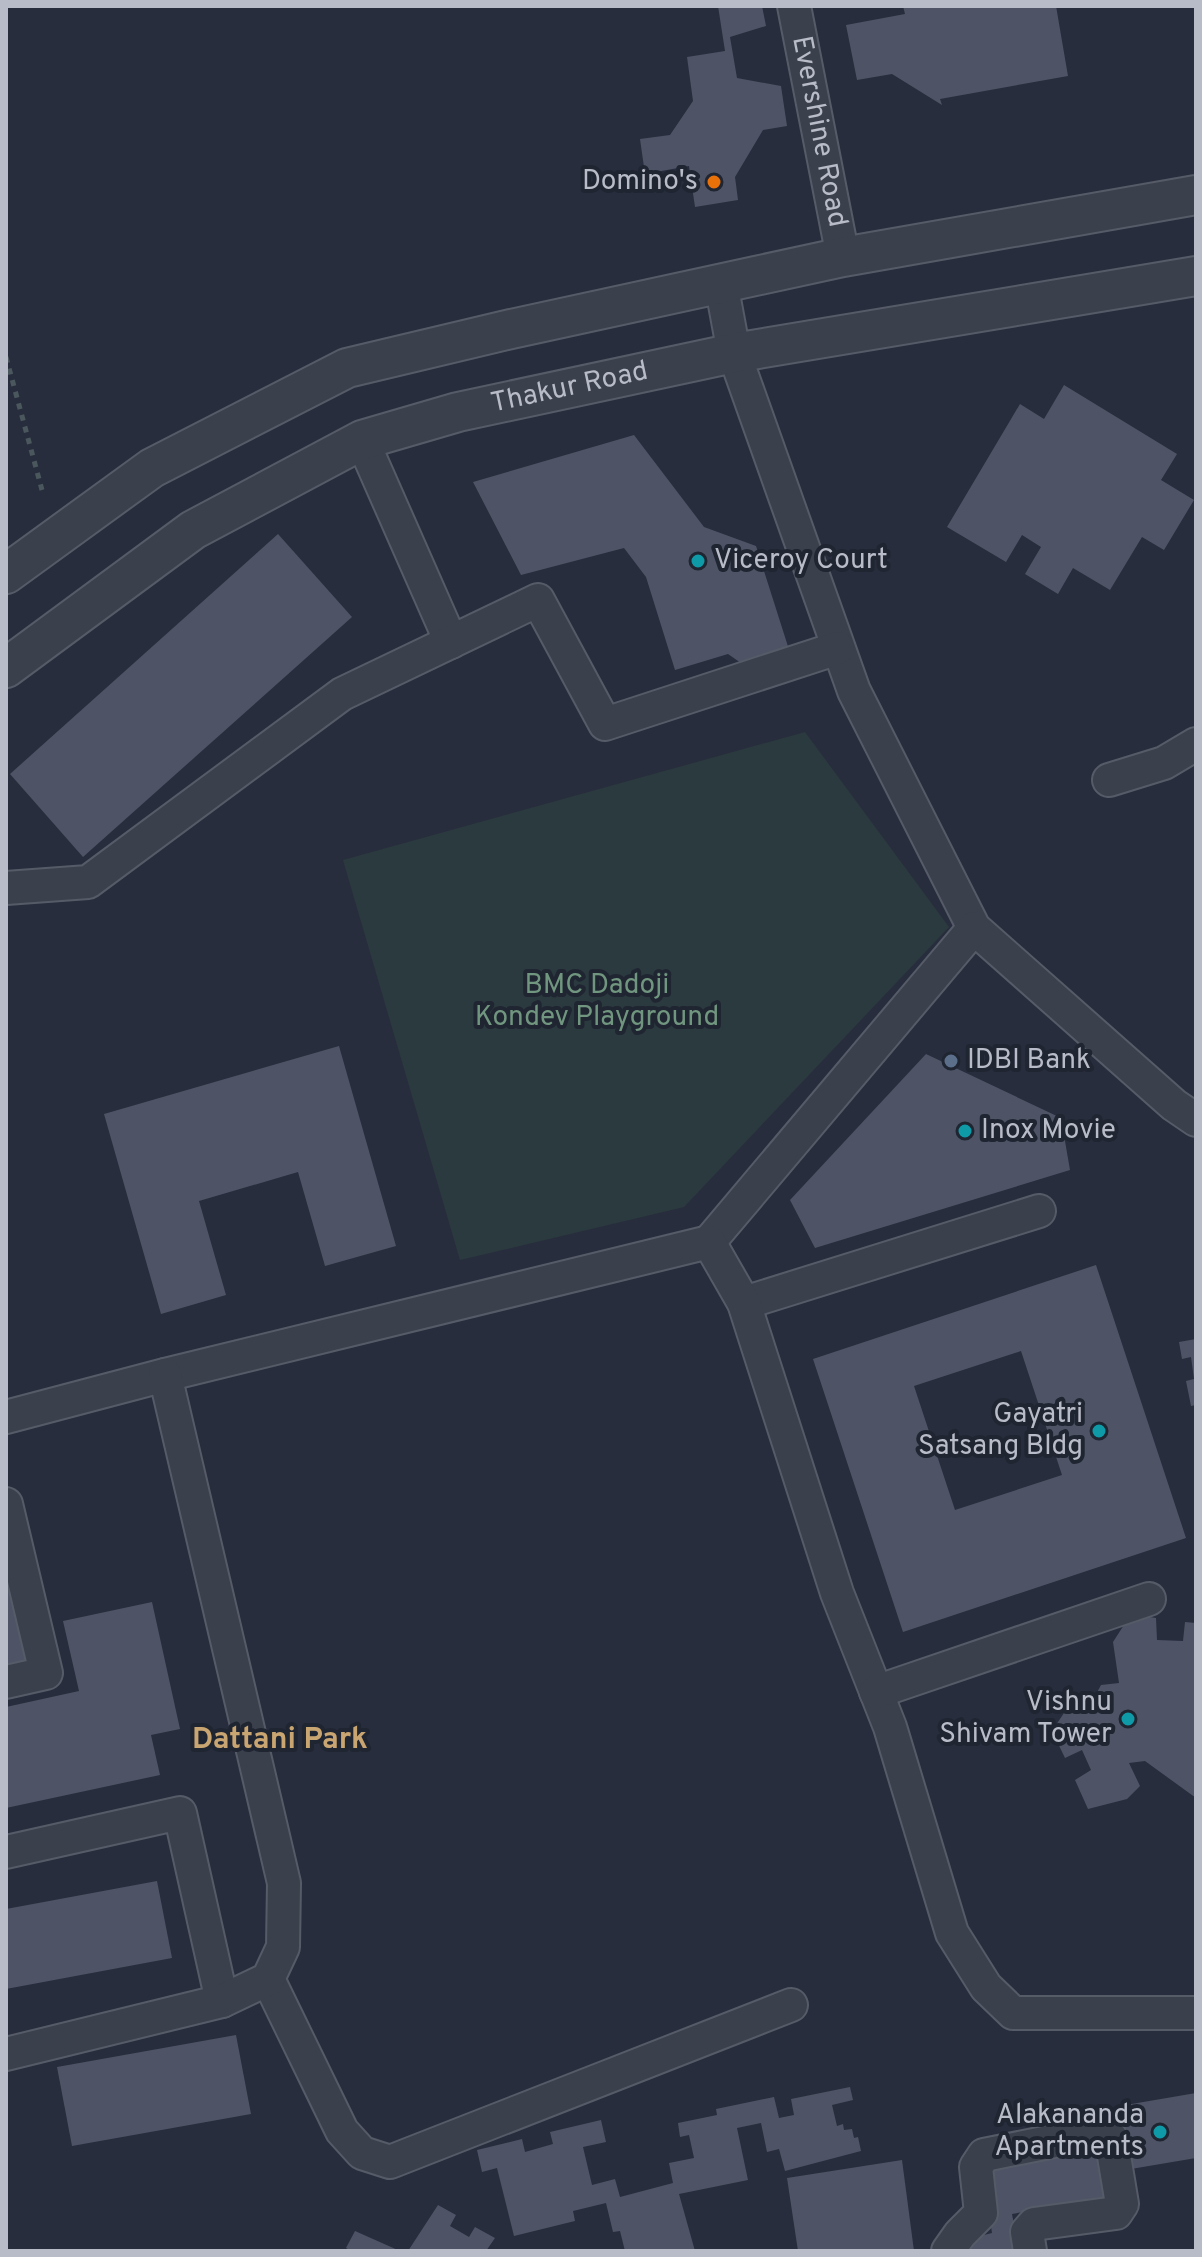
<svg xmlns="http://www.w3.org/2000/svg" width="1202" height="2257" font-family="Overpass,sans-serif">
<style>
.green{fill:#2b3a3f}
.building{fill:#4e5465;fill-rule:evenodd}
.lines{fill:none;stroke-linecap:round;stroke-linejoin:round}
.minor-casing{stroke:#565b68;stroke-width:36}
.tertiary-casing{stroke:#565b68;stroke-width:42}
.path{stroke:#4a575d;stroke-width:5;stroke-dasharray:6 6;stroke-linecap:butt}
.minor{stroke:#3b404d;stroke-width:32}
.tertiary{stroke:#3b404d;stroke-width:38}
.food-dot{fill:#e8710a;stroke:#202532;stroke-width:3}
.culture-dot{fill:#0f9aa8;stroke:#202532;stroke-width:3}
.service-dot{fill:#5c6f8a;stroke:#202532;stroke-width:3}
.labels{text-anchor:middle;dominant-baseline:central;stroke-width:8;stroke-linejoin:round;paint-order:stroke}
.street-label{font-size:28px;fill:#b8bbc8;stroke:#202532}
.poi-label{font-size:28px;fill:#b8bbc8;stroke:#202532;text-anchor:end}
.park-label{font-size:28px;fill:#71967f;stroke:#202532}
.neighbourhood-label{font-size:30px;font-weight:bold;fill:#c9a571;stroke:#202532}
</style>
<rect width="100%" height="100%" fill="#282d3d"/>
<polygon class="green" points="805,732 949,927 684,1207 460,1260 343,860"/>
<g class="building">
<polygon points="718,6 762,6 766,26 730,37 737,78 781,86 787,126 763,130 735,177 738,200 695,207 689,166 645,174 640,139 670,135 693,101 687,57 725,51"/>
<polygon points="903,6 1056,6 1068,76 940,99 942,105 892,74 857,80 846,25 905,14"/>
<polygon points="1064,385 1177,454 1161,480 1194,500 1164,550 1142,537 1110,590 1073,568 1058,594 1025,574 1041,547 1022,535 1006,562 947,527 1020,404 1044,419"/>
<polygon points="634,435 704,527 756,546 792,659 751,670 728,654 675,670 646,577 624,548 521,575 473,482"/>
<polygon points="278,534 352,617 83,857 10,774"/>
<polygon points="339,1046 396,1246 325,1266 298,1172 199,1201 226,1295 161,1314 104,1114"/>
<polygon points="926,1054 1061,1118 1070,1170 815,1248 790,1200"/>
<path d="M1096,1265L1186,1538L903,1632L813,1359ZM1021,1351L1062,1475L955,1510L914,1386Z"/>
<polygon points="1196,1339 1196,1405 1191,1406 1186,1381 1194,1379 1191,1357 1182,1359 1179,1342"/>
<polygon points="6,1540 37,1667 6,1674"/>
<polygon points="152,1602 180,1729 151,1735 160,1775 6,1808 6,1707 79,1691 63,1621"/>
<polygon points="1131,1614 1156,1618 1157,1640 1183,1641 1185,1622 1196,1623 1196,1798 1145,1761 1129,1763 1140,1786 1127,1799 1088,1809 1075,1780 1091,1770 1082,1750 1065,1758 1052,1731 1068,1707 1094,1698 1101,1685 1119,1683 1113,1642"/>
<polygon points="157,1881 172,1958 6,1989 6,1909"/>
<polygon points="236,2035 251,2114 72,2146 57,2067"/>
<polygon points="850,2087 853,2100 832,2105 837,2126 843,2124 844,2130 852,2129 854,2138 858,2137 861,2151 785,2171 779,2149 767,2152 761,2123 737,2128 748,2180 679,2194 695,2251 625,2251 620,2231 613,2232 606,2203 573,2211 575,2221 514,2236 497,2168 482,2172 477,2150 522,2139 525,2152 553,2144 550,2132 601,2120 606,2142 583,2147 592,2185 615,2179 620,2197 673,2183 669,2163 694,2158 689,2135 680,2137 678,2123 717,2115 716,2109 774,2097 779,2118 794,2115 791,2099"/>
<polygon points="1196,2093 1196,2158 1131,2169 1120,2106"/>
<polygon points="1098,2141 1111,2203 1079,2202 1012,2214 1019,2251 959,2251 968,2239 992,2233 982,2165"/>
<polygon points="902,2160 914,2251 798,2251 787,2178"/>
<polygon points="438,2205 456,2215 450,2226 469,2237 475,2227 495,2238 486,2251 408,2251"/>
<polygon points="355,2231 400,2251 351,2251 346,2248"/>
</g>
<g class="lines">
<g class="minor-casing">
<g id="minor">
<path id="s1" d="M794,6L843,257"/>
<polyline points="721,283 734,353 854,691 974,928 1174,1105 1196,1120"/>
<polyline points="362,440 451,642"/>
<polyline points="1109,780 1164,763 1196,744"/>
<polyline points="6,888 88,882 342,694 538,600 605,724 838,648"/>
<polyline points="709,1242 974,928"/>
<polyline points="744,1303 1039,1211"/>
<polyline points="6,1417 165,1375 709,1242 744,1303 837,1593 890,1727 952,1933 986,1987 1013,2013 1196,2013"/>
<polyline points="6,1504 46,1673 6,1682"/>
<polyline points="876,1692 1149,1599"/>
<polyline points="6,1852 180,1813 222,2001"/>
<polyline points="268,1979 342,2131 362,2153 390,2162 791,2005"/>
<polyline points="6,2054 222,2001 268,1979 283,1947 284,1883 165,1375"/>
<polyline points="948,2251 960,2234 981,2213 976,2167 984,2155 1099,2132 1111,2138 1122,2204 1116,2213 1034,2224 1027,2232 1030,2251"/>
</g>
</g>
<g class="tertiary-casing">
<g id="tertiary">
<polyline points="6,574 152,468 347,368 511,329 843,257 1196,195"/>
<path id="s2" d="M6,668L193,530L362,440L458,412L734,353L1196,276"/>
</g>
</g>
<polyline class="path" points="6,357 42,490"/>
<use href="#minor" class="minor"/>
<use href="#tertiary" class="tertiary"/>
</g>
<circle class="food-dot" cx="714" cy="182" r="8"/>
<g class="culture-dot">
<circle cx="698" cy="561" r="8"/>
<circle cx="965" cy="1131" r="8"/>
<circle cx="1099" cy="1431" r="8"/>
<circle cx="1128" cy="1719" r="8"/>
<circle cx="1160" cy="2132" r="8"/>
</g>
<circle class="service-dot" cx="951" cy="1061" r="8"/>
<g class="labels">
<g class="street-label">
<text stroke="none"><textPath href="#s1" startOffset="128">Evershine Road</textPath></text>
<text stroke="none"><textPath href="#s2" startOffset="638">Thakur Road</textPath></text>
</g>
<g class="poi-label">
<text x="698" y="182">Domino's</text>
<text x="714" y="561" text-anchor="start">Viceroy Court</text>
<text x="967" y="1061" text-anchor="start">IDBI Bank</text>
<text x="981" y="1131" text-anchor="start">Inox Movie</text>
<text x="1083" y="1415">Gayatri<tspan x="1083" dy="32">Satsang Bldg</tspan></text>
<text x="1112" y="1703">Vishnu<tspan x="1112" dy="32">Shivam Tower</tspan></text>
<text x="1144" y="2116">Alakananda<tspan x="1144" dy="32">Apartments</tspan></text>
</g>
<g class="park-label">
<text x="597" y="986">BMC Dadoji<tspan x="597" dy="32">Kondev Playground</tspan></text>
</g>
<g class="neighbourhood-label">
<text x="280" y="1740">Dattani Park</text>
</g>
</g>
<rect width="1202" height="2257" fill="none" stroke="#b8bbc8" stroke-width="16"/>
</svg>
